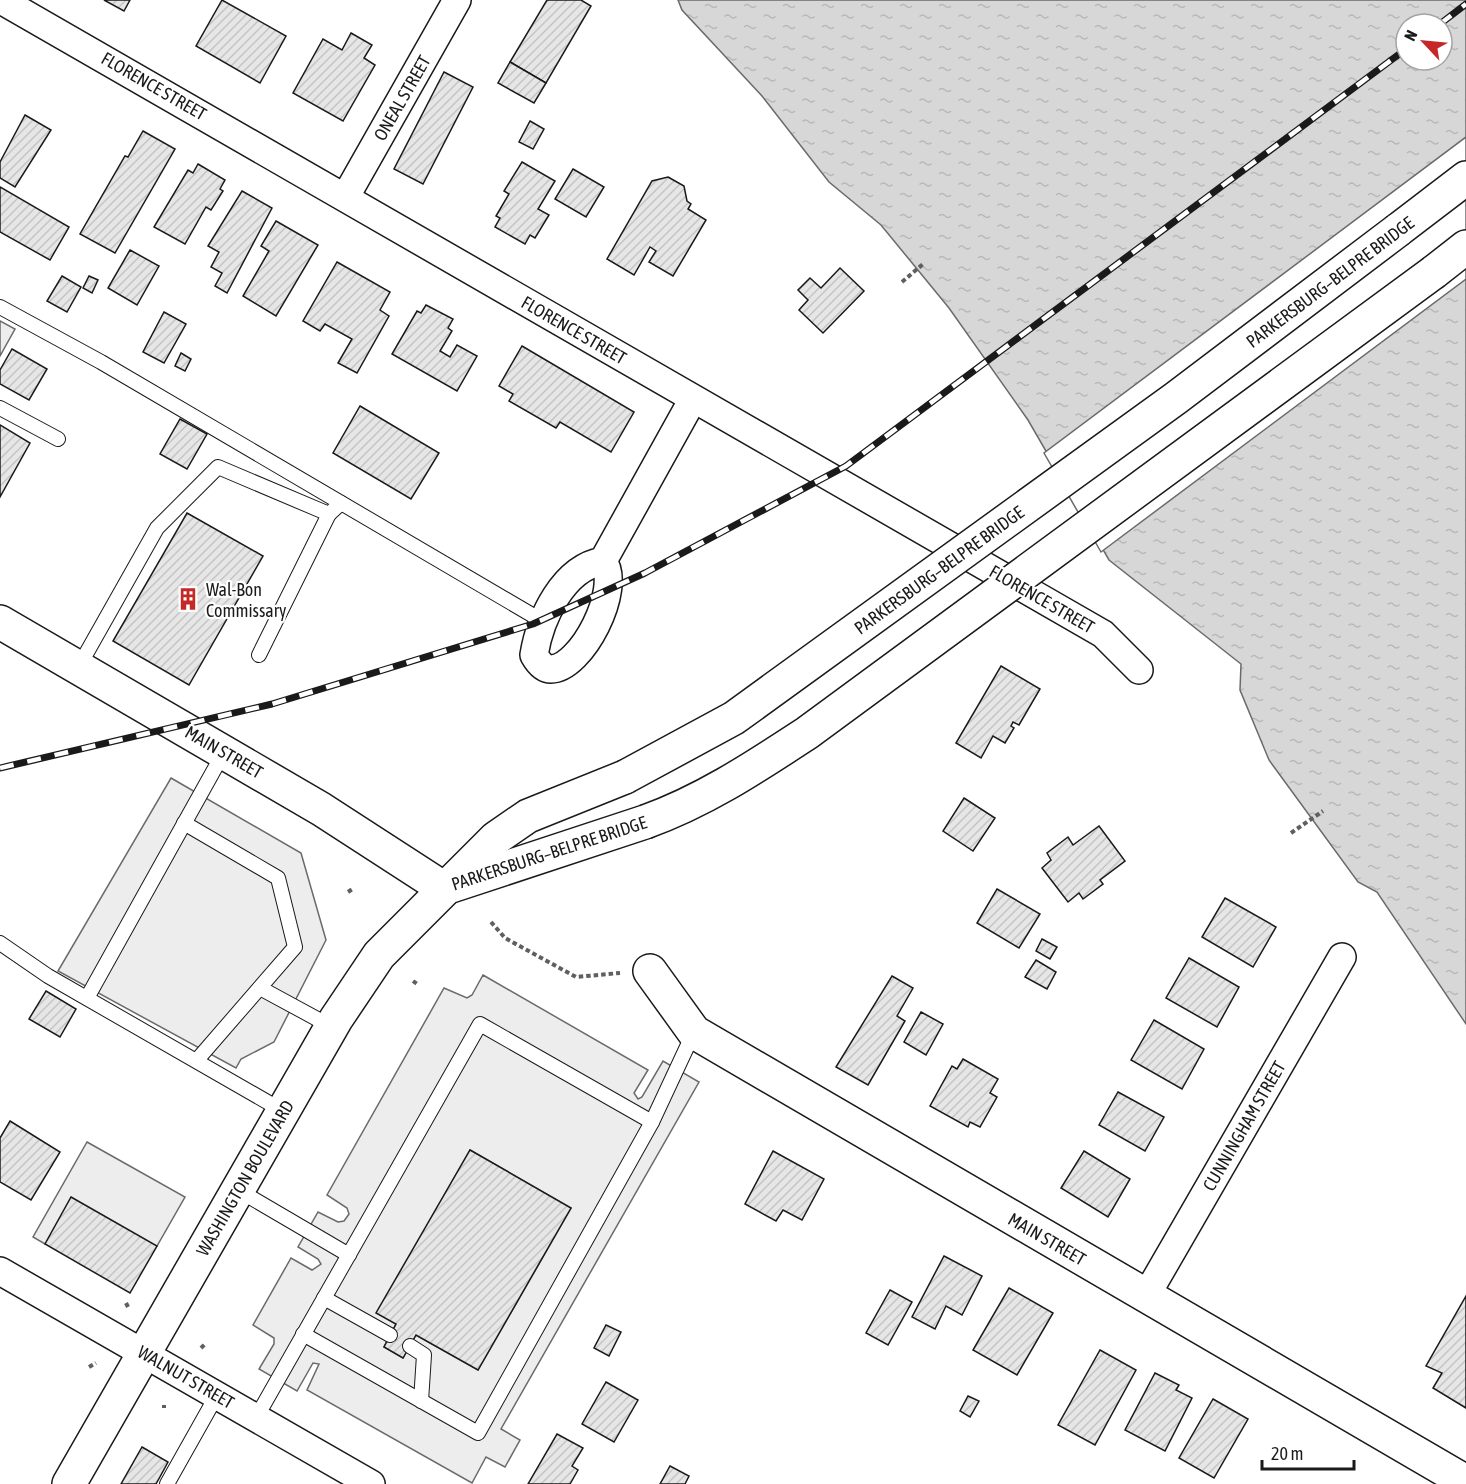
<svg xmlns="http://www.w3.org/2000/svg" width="1466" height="1484" font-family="'Asap Condensed',sans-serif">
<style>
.pitch{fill:#ededed;stroke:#6a6a6a;stroke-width:1.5;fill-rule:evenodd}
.water{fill:url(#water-ripples);stroke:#6a6a6a;stroke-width:1.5;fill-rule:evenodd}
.pier{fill:#fff;stroke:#6a6a6a;stroke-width:1.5}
.building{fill:url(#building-hatch);stroke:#1a1a1a;stroke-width:1.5}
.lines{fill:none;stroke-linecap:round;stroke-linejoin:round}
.lane-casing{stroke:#1a1a1a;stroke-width:16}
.street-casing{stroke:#1a1a1a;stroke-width:30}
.secondary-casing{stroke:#1a1a1a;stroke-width:36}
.primary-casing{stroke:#1a1a1a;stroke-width:36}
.path{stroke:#5f5f5f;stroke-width:4;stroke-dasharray:4.5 3;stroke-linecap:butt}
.lane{stroke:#fff;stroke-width:14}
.street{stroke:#fff;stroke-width:27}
.secondary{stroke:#fff;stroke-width:33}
.primary{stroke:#fff;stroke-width:33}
.rail-casing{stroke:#1a1a1a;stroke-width:7}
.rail{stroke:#fff;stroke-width:4.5;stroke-dasharray:14;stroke-linecap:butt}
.primary-bridge-casing{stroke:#1a1a1a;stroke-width:36;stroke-linecap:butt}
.primary-bridge{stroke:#fff;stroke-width:33}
.labels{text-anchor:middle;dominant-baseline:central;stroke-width:4.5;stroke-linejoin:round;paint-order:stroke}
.street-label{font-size:18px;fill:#1a1a1a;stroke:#fff}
.poi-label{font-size:18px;fill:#1a1a1a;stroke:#fff;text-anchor:start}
</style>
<defs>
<pattern id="water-ripples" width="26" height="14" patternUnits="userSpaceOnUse" patternTransform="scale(1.5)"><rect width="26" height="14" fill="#d7d7d7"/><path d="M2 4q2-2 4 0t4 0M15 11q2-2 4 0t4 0" fill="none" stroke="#b8b8b8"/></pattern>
<pattern id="building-hatch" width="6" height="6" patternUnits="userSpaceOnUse" patternTransform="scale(1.5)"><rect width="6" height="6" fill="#e6e6e6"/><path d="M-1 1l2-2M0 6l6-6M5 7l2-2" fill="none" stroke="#c5c5c5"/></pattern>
</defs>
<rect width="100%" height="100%" fill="#fff"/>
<g class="pitch">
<polygon points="0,321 15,329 0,356"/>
<polygon points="171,778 301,853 326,940 274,1042 241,1059 236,1068 58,971"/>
<path d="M483,975L648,1070L634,1093L638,1099L642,1097L663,1061L699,1082L501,1429L520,1440L505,1467L486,1457L472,1483L307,1390L319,1364L313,1363L297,1391L259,1369L274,1344V1338L253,1325L291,1258L312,1270L321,1264L318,1259L298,1247L318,1212L338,1222L344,1221L349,1214L347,1208L327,1195L444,988L467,998L472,995ZM470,1150L571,1208L478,1370L416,1335L403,1358L384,1347L396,1324L377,1313Z"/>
<polygon points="87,1142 185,1197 157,1246 45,1244 33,1237"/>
</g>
<path class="water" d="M678,0H1466V1024L1377,892L1358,882L1269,760L1240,690L1241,664L1109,560L1028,420L949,308L881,225L829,182L762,96L682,10ZM1406,24H1442V60H1406Z"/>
<polygon class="pier" points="1466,137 1466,279 1101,552 1044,453"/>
<g class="building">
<polygon points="104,0 130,0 124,11"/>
<polygon points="222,0 286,36 260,83 196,46"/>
<polygon points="547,0 581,0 591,6 546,83 510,62"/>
<polygon points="351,33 372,45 364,58 375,65 343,121 293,93 323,39 342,50"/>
<polygon points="510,62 546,83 534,103 498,83"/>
<polygon points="444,72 473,87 423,184 394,169"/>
<polygon points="25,115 51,130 15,187 0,178 0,162"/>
<polygon points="530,121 544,129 533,149 519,142"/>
<polygon points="143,131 175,149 115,253 80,234 125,156 128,157"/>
<polygon points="522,162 555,181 538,209 549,215 535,238 530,235 525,244 495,227 500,218 496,216 509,194 504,191"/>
<polygon points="198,164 225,180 220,189 223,191 211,210 206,207 185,244 154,227 188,170 193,173"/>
<polygon points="573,169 604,187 586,217 555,199"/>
<polygon points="668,177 684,186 687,201 691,204 688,209 706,220 673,276 649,262 656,251 650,247 634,275 607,259 652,181"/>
<polygon points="0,187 69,227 50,260 0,232"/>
<polygon points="242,191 272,208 227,293 215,286 222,273 211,267 219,252 208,246"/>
<polygon points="276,221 318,245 276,316 243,296 269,251 261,246"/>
<polygon points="130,250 159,266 137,305 108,288"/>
<polygon points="337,262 390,292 380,310 389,316 357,373 338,363 352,339 325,324 320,331 303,321"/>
<polygon points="840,268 864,291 823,333 799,310 808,300 798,290 810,278 821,288"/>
<polygon points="62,276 81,287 67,312 47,301"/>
<polygon points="89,276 98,280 92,293 83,288"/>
<polygon points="426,305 453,319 448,328 452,331 440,351 450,357 457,345 477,356 457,391 392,354 417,311 421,313"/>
<polygon points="164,312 186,324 164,363 143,352"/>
<polygon points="522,346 634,412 611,452 560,422 556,428 509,401 513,394 499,386"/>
<polygon points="12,349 47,369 29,400 0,384 0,370"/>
<polygon points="181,353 191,359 185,371 175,366"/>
<polygon points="360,406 439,453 411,499 333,453"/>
<polygon points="180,419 207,434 187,469 160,454"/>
<polygon points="0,425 30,443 0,497"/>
<polygon points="187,513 263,556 189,685 113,641"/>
<polygon points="1001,666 1040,689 1019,725 1013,722 1011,726 1014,728 1005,743 993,736 981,758 956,743"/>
<polygon points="964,798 995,818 973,851 943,831"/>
<polygon points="1099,826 1125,861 1100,880 1103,884 1083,899 1079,893 1068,902 1042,868 1051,860 1047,853 1068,837 1073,845"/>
<polygon points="997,889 1040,914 1019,948 977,923"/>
<polygon points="1225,898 1276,927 1253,967 1202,937"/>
<polygon points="1042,939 1057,947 1050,959 1036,951"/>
<polygon points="1189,958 1239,987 1217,1027 1166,998"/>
<polygon points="1036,960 1056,972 1047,989 1025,977"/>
<polygon points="892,976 913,988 897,1016 905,1021 868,1085 836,1067"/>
<polygon points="46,991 76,1009 60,1037 29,1019"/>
<polygon points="921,1012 943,1024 926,1055 904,1042"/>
<polygon points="1154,1020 1204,1049 1182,1089 1131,1060"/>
<polygon points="963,1059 998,1079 990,1093 997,1097 980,1127 970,1122 968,1127 930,1106 952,1066 957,1069"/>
<polygon points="1118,1092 1164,1117 1145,1151 1099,1125"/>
<polygon points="10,1121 60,1152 31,1200 0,1182 0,1138"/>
<polygon points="470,1150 571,1208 478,1370 416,1335 403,1358 384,1347 396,1324 376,1313"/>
<polygon points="773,1151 824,1179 802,1220 783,1210 776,1221 745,1204"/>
<polygon points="1084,1151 1130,1179 1108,1217 1061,1188"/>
<polygon points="71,1197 157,1246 130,1293 45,1244"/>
<polygon points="944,1256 982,1276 962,1315 946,1306 935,1329 912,1317"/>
<polygon points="1009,1288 1053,1313 1017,1375 973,1350"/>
<polygon points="890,1290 912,1302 888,1345 866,1333"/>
<polygon points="1466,1296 1466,1408 1433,1388 1442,1373 1426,1366"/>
<polygon points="606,1325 621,1332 609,1356 594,1348"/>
<polygon points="1100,1350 1136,1370 1095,1445 1058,1425"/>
<polygon points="1155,1373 1179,1385 1176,1390 1192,1398 1165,1451 1125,1430"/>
<polygon points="606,1382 638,1400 614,1442 582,1424"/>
<polygon points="968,1396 979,1401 970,1417 960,1411"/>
<polygon points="1213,1399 1248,1419 1214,1478 1179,1458"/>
<polygon points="557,1434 583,1448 572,1466 578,1470 570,1484 528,1484"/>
<polygon points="142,1447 168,1462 156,1484 121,1484"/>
<polygon points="670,1466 689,1476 685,1484 660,1484"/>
</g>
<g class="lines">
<g class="lane-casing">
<g id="lane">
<polyline points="0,307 101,362 544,622"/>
<polyline points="0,408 58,439"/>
<polyline points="259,655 329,514"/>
<polyline points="78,668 157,528 218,467 329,514 341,503"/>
<polyline points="184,823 278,878 295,947 197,1060"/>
<polyline points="0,943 48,976 283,1111"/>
<polyline points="260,988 332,1027"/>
<polyline points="87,998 224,752"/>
<polyline points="238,1190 349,1255"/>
<polyline points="324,1298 390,1335"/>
<polyline points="303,1334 478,1433 652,1122 694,1032"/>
<polyline points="410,1346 424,1355 421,1401"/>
<polyline points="256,1418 480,1024 652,1122"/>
<polyline points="167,1484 217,1395"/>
</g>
</g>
<g class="street-casing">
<g id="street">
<polyline points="1,0 1103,634 1139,670"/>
<polyline points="346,196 457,0"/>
<path d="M603,561C623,589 581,669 551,669C543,669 538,662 534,655C540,618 563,568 603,561L693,399"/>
<polyline points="0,1271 371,1484"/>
<polyline points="1146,1296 1342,957"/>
</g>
</g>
<g class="secondary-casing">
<polyline id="secondary" points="650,971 694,1032 1466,1482"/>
</g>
<g class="primary-casing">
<g id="primary">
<polyline points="1398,230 1466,178"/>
<polyline points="1434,272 1466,247"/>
<polyline points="0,622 321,809 443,888"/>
<polyline points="451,886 645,822"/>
<polyline points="69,1484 336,1019 379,955 496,838 528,816 625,777"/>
</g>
</g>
<g class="path">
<polyline points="902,282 923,264"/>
<polyline points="1291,833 1323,811"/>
<polyline points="348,892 354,888"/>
<polyline points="491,922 505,938 576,977 620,973"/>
<polyline points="413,981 417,984"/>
<polyline points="126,1303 128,1307"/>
<polyline points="201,1348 205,1344"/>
<polyline points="89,1367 96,1363"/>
<polyline points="164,1405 164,1408"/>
</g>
<use href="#lane" class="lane"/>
<use href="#street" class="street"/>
<use href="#secondary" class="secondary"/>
<use href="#primary" class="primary"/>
<g class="rail-casing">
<g id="rail">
<polyline points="1440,24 1466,4"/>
<polyline points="0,768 272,704 533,624 645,573 846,466 1406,49"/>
</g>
</g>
<use href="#rail" class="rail"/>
<g class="primary-bridge-casing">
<g id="primary-bridge">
<polyline points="625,777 734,718 1176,398 1398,230"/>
<path d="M645,822C704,801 755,767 807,733L1434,272"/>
</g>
</g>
<use href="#primary-bridge" class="primary-bridge"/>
</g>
<defs>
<g id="building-bare" transform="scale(1.8)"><path d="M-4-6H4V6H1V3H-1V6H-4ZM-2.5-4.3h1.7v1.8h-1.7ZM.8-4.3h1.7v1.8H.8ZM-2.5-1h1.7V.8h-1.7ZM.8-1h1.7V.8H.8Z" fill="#c62828" stroke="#fff" stroke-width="2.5" paint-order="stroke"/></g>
</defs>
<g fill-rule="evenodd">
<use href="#building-bare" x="188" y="599"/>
</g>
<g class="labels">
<g class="street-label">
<text transform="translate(154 86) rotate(30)">FLORENCE STREET</text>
<text transform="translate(402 98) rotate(-60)">ONEAL STREET</text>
<text transform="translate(1330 282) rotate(-37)">PARKERSBURG–BELPRE BRIDGE</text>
<text transform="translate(574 330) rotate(30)">FLORENCE STREET</text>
<text transform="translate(939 570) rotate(-36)">PARKERSBURG–BELPRE BRIDGE</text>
<text transform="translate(1042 599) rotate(30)">FLORENCE STREET</text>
<text transform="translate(224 752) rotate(30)">MAIN STREET</text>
<text transform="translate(549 853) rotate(-18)">PARKERSBURG–BELPRE BRIDGE</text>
<text transform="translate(1244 1126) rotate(-60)">CUNNINGHAM STREET</text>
<text transform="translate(245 1178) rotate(-60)">WASHINGTON BOULEVARD</text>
<text transform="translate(1047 1239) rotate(30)">MAIN STREET</text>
<text transform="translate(186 1377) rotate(30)">WALNUT STREET</text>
</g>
<g class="poi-label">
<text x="206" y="589">Wal-Bon<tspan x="206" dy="21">Commissary</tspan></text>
</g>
</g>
<g transform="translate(1424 42) rotate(296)"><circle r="28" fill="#ffffff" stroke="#a3a3a3" stroke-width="1.5"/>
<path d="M0-4.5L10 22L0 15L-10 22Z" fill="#c62828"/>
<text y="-9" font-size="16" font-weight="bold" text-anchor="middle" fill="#1a1a1a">N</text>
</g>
<path d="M1262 1460v9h92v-9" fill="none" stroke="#1a1a1a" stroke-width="3"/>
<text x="1271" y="1460" font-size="18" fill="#1a1a1a" stroke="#ffffff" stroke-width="4.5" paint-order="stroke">20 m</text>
</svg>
